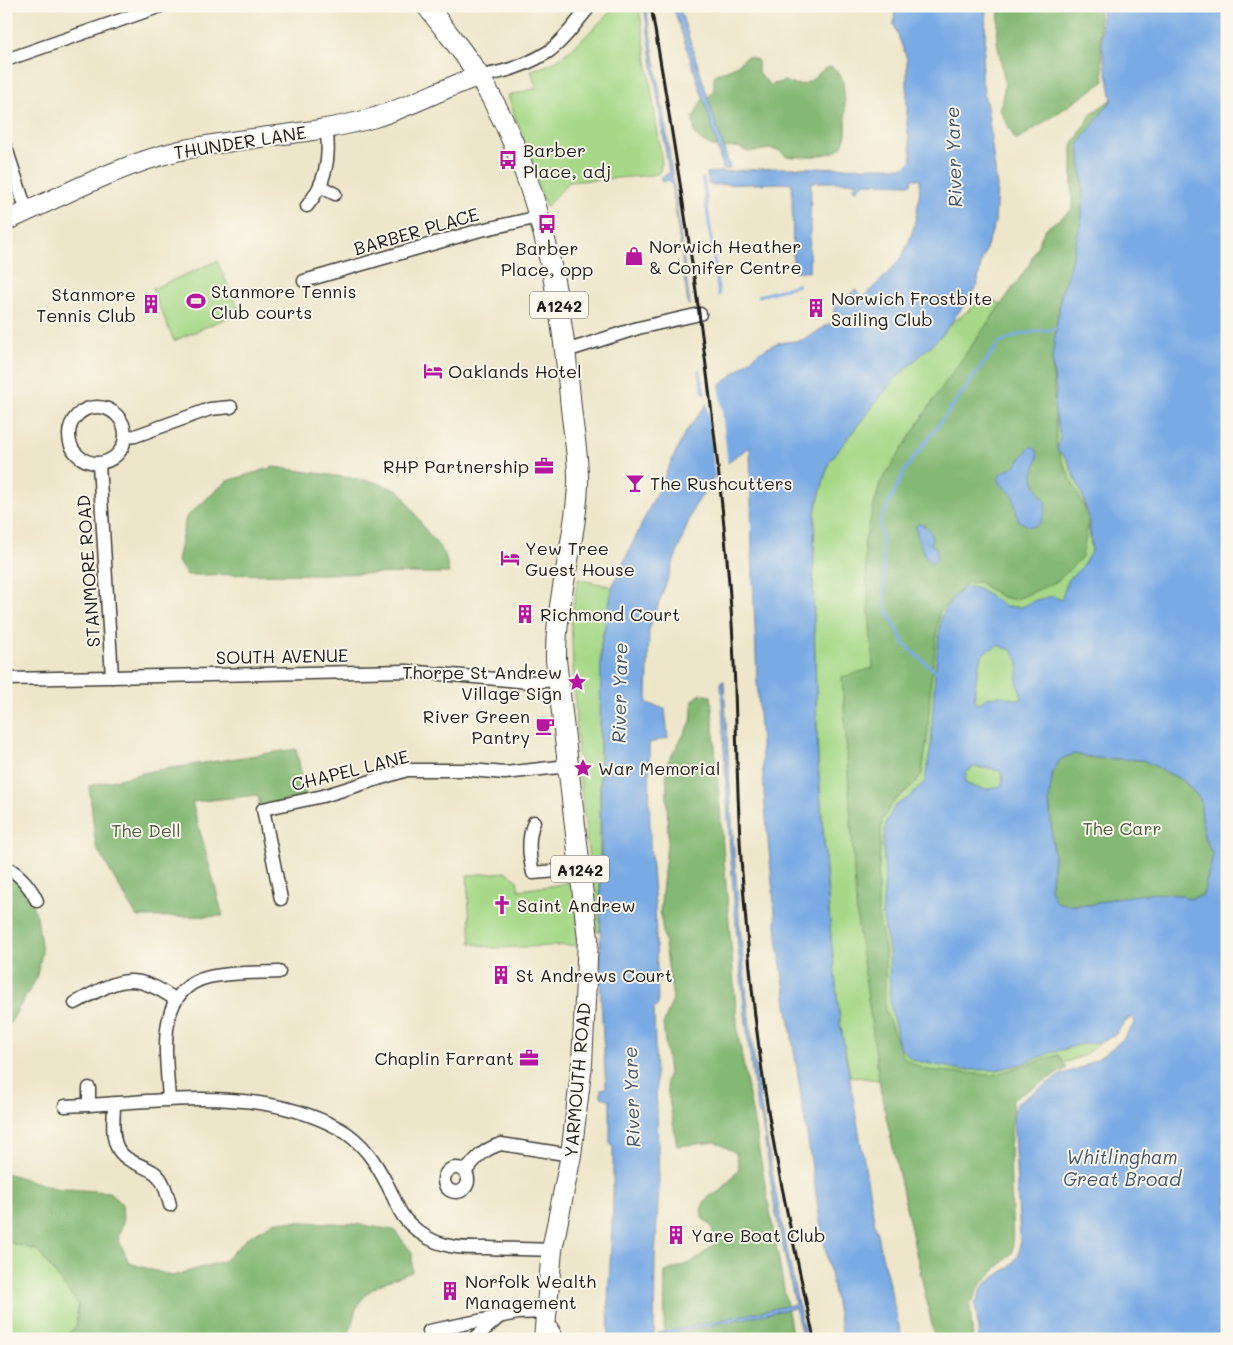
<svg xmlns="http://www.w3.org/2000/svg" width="1233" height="1345" font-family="Mali,sans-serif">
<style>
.green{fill:#a6d887;stroke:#617a52}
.forest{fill:#84b874;stroke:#506a48}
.water{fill:#79aae4;stroke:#4a6380;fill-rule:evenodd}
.pier{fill:#eee6ca}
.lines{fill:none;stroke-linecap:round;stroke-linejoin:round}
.stream{stroke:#79aae4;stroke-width:3}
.street-casing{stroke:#3c3a36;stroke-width:15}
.secondary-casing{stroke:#3c3a36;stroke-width:21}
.primary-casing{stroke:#3c3a36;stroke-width:22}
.street{stroke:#fff;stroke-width:12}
.secondary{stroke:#fff;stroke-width:19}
.primary{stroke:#fff;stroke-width:20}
.rail{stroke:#1c1c1c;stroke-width:3}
.labels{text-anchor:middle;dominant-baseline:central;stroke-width:4;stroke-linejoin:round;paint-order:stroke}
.shield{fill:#fbf7ec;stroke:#5f5e5a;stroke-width:1}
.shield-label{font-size:16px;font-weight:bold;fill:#1c1c1c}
.street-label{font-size:18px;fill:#1c1c1c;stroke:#fbf7ec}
.poi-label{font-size:18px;fill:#1c1c1c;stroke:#fbf7ec;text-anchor:start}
.park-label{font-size:18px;fill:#4c5e41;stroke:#fbf7ec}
.water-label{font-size:19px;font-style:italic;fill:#41556c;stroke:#fbf7ec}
</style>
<rect width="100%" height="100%" fill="#fbf7ec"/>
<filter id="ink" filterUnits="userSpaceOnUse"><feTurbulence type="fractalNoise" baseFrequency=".02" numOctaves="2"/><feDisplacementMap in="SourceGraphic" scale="10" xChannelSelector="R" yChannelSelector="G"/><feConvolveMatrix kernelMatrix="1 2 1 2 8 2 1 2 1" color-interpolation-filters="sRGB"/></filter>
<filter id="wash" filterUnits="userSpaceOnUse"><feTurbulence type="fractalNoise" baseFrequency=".0096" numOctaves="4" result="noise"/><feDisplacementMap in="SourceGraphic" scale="20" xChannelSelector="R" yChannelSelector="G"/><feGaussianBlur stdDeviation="1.12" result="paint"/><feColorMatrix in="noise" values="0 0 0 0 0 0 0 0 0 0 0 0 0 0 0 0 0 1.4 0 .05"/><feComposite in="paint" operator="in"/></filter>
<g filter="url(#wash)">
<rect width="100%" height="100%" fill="#eee6ca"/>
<g class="green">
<path d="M617,6H639L662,163L659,173L652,175L569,182L546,207L508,96L536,88L531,70C539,68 547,66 554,62C578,47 595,25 617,6Z"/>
<polygon points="217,261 240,312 174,341 152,289"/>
<polygon points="986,297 1055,329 1092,550 1133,1016 1083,1056 1012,1082 939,1089 850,1076 840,1022 831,938 818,763 813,587 815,511 829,462 891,383 951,324"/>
<polygon points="578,579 613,587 601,644 600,744 600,931 595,931 592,885 579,772 574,686 571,620"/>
<polygon points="507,872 517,880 519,890 557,885 576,879 579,945 494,948 471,943 467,875"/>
<polygon points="6,1242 37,1250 78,1304 76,1328 61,1339 6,1339"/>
</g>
<g class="forest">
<polygon points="999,6 1098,6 1104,82 1016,141 1000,110 1005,83 997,41"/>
<path d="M746,57H751L758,61V72L770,85L784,81C815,96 819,59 835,69C837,71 840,75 842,78C844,85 847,125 846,133C846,136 843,144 841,147C834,157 797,158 785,156L780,151L770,149L748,152L738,147L718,148L703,142L695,135L693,118L702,100L709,97L714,89V77L716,74L736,66Z"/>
<polygon points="1112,99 1080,144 1083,188 1082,216 1072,259 1061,295 1052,357 1057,450 1089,518 1082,557 1058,581 1015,600 1002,597 978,582 966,583 939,613 931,682 927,740 922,774 915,784 893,802 882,820 878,879 878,915 885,949 885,1010 904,1058 925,1070 993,1075 1058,1055 1067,1068 1013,1099 1010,1153 1013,1252 981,1284 970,1306 973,1339 935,1339 881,1093 857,919 842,677 873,668 864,543 880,483 940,390 1029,265 1045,229 1072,210 1072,146 1092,113"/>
<polygon points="274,467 371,481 400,491 425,529 445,554 449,573 187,575 177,561 186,517 227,481"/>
<polygon points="701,694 711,696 738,1034 793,1339 756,1339 751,1333 737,1335 731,1339 664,1339 665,1272 694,1261 715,1244 712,1227 702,1218 701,1209 708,1197 721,1191 739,1168 736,1153 716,1142 677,1146 666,1081 669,1073 663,1025 673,999 660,912 668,834 666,765 691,722 693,700"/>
<polygon points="296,749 306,796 260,806 258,795 192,802 223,916 137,917 96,847 89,786 152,771"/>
<polygon points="1074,754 1095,758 1143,760 1184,781 1200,799 1204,836 1213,855 1203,895 1190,899 1179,895 1115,898 1091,905 1070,905 1056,903 1050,889 1054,859 1049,799 1053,771 1061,759"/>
<polygon points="6,872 19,880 29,898 37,916 42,953 36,979 6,1030"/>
<path d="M6,1173L54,1188L109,1192L122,1204L123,1222L118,1238L129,1263L172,1276L224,1261L247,1238L276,1221L355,1224L394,1230L412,1252V1272C390,1280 369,1285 357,1307C352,1317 353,1332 343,1339H61L76,1327L78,1304L37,1250L6,1242Z"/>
</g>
<g class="water">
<polygon points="644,6 646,6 667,136 690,305 688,305 672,184 668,180 662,182 660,178 669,173"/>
<polygon points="673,6 679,6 730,168 723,169 710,119"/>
<path d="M895,6H986L985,45L981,75L988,113L997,187L995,223L981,263L977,287L943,334L891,383L829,462L815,511L813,587L818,763L831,938L840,1022L875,1225L902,1339H843L821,1227L778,945L765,807L757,681L752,551L750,447L733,458L713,478L693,509L649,630L647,703L665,709L668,738L649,743L650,844L655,905L658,1005L654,1009L659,1184L655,1258L654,1339H609L608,1302L613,1206V1145L610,1144V1101L608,1099L601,1097V1089L606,1088L600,983L601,840L600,744L601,644L613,585L685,433L722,384L759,352L777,343L804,340L834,321V308L855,290L863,297C874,287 886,276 896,264C913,245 920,204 920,179H912L911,184L864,183L857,190L853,189L857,182H811L809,272L793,271L792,183L709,185L707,173L775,168L905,167L912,160L907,125V59L894,25Z"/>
<path d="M1101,6H1227V1339H978V1324L975,1304L984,1285L1009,1267L1019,1255L1020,1237L1013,1117L1016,1104L1062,1074L1083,1067L1105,1054L1122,1040L1135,1023L1133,1017L1126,1019L1117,1033L1104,1041L1079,1045L1050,1053L1022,1064L996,1070H962L912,1060L899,1046L890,1002L889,951L882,915L885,879L883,845L886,822L895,806L911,796L925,781L931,746L935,671L941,617L953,597L966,586L979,589L1006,607H1022L1036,600L1053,596L1061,600L1068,580L1082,567L1092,550L1089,518L1083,497L1067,459L1057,450L1060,437L1054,407L1056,393L1052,357L1061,295L1072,259L1082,216L1083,188L1079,144L1112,99L1102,47ZM998,645L1011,650L1019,662L1017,682L1022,697L1020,700C1009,698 1001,694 990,697C985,698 982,703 976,704C972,696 978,661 984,653C987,650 994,648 998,645ZM1074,754L1095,758L1143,760L1184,781L1200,799L1204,836L1213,855L1203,895L1190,899L1179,895L1153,893L1115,898L1091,905H1070L1056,902L1050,889L1054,859L1049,798L1053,771L1061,759ZM974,767L994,769L1000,772L1003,779L1001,786C989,791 977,789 965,783L966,773Z"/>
<path d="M1032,446C1044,453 1034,465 1033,475C1033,486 1043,495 1046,505C1043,523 1037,534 1018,520L1013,495C1007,490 991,479 1003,472C1008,469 1013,468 1017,464C1022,458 1025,451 1032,446Z"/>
<path d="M918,524C929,525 934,534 931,545L936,547C938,553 937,559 933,563H930C923,555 916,536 916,526Z"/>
<path d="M721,681H724C731,812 738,942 756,1072C769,1161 786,1251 806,1339H803L795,1308L659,1336L658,1333L795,1304L775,1209L761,1115L758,1114C737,971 727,826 721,681Z"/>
</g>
<polygon class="pier" points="719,384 728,466 715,479 707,400"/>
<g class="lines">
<g class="stream">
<polyline points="703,179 719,295"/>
<polyline points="759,296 798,285"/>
<polyline points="699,371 704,393"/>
<polyline points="935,671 906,646 886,608 880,521 905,470 999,343 1020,334 1055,329"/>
</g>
</g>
</g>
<g filter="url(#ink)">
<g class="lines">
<g class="street-casing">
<g id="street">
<polyline points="6,60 161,6"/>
<path d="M479,76C503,73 527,65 548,52C564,41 577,21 590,6"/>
<polyline points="6,148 27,212"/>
<polyline points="320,186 335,194"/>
<path d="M307,206C326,183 331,157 326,128"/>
<polyline points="304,281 477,231 539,217"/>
<polyline points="566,351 638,328 700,314"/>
<circle cx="97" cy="435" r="28"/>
<polyline points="126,437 135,436 210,409 231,407"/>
<polyline points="99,464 112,677"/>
<polyline points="6,679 407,671 529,682 558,680"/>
<path d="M534,822C527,839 529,856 533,873L580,869"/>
<path d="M6,867C20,874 31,888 37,901"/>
<polyline points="281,899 263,809 323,796 407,770 470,770 505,773 568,766"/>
<path d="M75,1003C118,980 132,969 176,1000"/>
<polyline points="89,1088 89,1105"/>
<path d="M169,1100C167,1057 153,990 209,977C232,972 256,973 279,972"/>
<path d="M114,1104C114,1117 111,1134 117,1147C124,1162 142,1164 155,1173C164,1180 167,1194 170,1205"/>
<path d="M65,1106C157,1103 256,1083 340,1129C364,1143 376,1163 388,1186C395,1199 399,1215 411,1225C420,1234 433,1242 446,1245C460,1249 474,1248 488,1248C509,1249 531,1249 552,1250"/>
<circle cx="456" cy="1180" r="12"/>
<path d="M465,1172C476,1158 484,1149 501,1144L571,1155"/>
<polyline points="547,1320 555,1334 555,1339"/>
<polyline points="429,1331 518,1313 546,1312"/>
<polyline points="474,1339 498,1318"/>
</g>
</g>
<g class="secondary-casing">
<path id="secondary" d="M6,221C62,196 119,165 178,151C242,136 309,136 373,118C410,107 443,88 479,76"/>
</g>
<g class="primary-casing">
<path id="primary" d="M427,6C444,29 464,52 479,76C538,172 560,287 570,397C572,426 579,455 578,484C576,543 555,599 556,660L588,939L582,1064L571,1155L552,1250L544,1339"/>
</g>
<use href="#street" class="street"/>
<use href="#secondary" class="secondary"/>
<use href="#primary" class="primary"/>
<path class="rail" d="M651,6C685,206 716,406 731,609C738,701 735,794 743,885C747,937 751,989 758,1040C770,1141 793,1240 814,1339"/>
</g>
</g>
<defs>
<g id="bus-bare" transform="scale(1.5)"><path d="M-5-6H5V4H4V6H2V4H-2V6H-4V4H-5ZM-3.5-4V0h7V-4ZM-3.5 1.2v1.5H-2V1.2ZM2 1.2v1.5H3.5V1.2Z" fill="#b5179e" stroke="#fbf7ec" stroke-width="2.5" paint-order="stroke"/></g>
<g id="shop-bare" transform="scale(1.5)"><path d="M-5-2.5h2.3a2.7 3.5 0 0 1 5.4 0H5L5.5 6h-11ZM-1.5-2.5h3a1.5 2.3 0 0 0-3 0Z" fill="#b5179e" stroke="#fbf7ec" stroke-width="2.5" paint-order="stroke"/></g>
<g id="stadium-bare" transform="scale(1.5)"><path d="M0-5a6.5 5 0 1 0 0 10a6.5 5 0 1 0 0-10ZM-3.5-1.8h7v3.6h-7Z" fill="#b5179e" stroke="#fbf7ec" stroke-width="2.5" paint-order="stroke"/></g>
<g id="building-bare" transform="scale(1.5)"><path d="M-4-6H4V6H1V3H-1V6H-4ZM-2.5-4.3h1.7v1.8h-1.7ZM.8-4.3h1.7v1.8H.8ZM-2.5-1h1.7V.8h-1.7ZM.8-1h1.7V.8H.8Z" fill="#b5179e" stroke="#fbf7ec" stroke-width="2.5" paint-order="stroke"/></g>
<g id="hotel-bare" transform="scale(1.5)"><path d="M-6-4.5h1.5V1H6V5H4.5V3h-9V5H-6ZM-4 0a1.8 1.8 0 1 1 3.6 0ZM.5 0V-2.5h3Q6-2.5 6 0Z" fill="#b5179e" stroke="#fbf7ec" stroke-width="2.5" paint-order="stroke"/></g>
<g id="office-bare" transform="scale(1.5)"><path d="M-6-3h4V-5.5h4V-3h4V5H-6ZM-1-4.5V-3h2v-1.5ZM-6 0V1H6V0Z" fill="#b5179e" stroke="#fbf7ec" stroke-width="2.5" paint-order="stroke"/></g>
<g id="bar-bare" transform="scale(1.5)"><path d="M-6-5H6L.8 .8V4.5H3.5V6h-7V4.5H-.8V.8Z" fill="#b5179e" stroke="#fbf7ec" stroke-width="2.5" paint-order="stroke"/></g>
<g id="sight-bare" transform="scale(1.5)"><path d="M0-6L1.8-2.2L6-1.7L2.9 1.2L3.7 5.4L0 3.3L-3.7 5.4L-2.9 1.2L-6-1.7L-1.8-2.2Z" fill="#b5179e" stroke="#fbf7ec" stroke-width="2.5" paint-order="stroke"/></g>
<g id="cafe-bare" transform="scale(1.5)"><path d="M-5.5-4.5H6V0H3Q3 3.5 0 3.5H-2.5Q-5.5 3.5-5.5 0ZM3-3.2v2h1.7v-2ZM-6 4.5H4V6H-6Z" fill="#b5179e" stroke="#fbf7ec" stroke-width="2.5" paint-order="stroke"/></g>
<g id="church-bare" transform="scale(1.5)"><path d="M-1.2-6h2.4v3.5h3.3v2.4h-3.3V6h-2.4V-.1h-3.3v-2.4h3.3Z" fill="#b5179e" stroke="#fbf7ec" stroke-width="2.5" paint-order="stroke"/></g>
</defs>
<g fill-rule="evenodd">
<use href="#bus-bare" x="508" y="160"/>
<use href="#bus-bare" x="547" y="224"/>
<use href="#shop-bare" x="634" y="256"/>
<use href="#stadium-bare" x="196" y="301"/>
<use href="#building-bare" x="151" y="304"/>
<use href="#building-bare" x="816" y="308"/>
<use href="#hotel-bare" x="433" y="371"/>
<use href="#office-bare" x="544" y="466"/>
<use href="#bar-bare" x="635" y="483"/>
<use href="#hotel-bare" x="510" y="558"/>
<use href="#building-bare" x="525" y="614"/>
<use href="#sight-bare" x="577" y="682"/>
<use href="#cafe-bare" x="545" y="726"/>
<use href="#sight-bare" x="583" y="768"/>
<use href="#church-bare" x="502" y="905"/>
<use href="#building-bare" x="501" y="975"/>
<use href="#office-bare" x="529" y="1058"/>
<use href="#building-bare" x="676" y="1235"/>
<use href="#building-bare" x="450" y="1291"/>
</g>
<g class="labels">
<g class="shield">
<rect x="530" y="291.5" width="58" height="27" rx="4"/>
<rect x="551" y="855.5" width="58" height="27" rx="4"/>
</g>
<g class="shield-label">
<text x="559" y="305">A1242</text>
<text x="580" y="869">A1242</text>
</g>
<g class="street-label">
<text transform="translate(240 142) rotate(-9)">THUNDER LANE</text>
<text transform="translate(416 231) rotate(-16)">BARBER PLACE</text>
<text transform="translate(88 571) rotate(-94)">STANMORE ROAD</text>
<text transform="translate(282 656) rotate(-1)">SOUTH AVENUE</text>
<text transform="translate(350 770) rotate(-14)">CHAPEL LANE</text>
<text transform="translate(577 1080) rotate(-85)">YARMOUTH ROAD</text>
</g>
<g class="poi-label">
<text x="523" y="150">Barber<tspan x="523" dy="21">Place, adj</tspan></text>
<text x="649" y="246">Norwich Heather<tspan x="649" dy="21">&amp; Conifer Centre</tspan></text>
<text x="547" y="248" text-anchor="middle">Barber<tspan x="547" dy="21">Place, opp</tspan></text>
<text x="211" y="291">Stanmore Tennis<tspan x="211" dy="21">Club courts</tspan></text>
<text x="136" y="294" text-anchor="end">Stanmore<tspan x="136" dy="21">Tennis Club</tspan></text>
<text x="831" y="298">Norwich Frostbite<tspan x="831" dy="21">Sailing Club</tspan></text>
<text x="448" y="371">Oaklands Hotel</text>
<text x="529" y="466" text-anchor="end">RHP Partnership</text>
<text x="650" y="483">The Rushcutters</text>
<text x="525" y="548">Yew Tree<tspan x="525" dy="21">Guest House</tspan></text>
<text x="540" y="614">Richmond Court</text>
<text x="562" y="672" text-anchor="end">Thorpe St Andrew<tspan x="562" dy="21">Village Sign</tspan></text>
<text x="530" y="716" text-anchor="end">River Green<tspan x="530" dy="21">Pantry</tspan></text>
<text x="598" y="768">War Memorial</text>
<text x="517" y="905">Saint Andrew</text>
<text x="516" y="975">St Andrews Court</text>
<text x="514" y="1058" text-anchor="end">Chaplin Farrant</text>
<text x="691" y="1235">Yare Boat Club</text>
<text x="465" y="1281">Norfolk Wealth<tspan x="465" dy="21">Management</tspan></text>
</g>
<g class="park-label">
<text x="1122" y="828">The Carr</text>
<text x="146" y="830">The Dell</text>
</g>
<g class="water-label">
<text transform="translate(953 157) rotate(-92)">River Yare</text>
<text transform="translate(619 693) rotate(-89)">River Yare</text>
<text transform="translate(631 1097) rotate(-92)">River Yare</text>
<text x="1122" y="1156">Whitlingham<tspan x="1122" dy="22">Great Broad</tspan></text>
</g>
</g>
<rect width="1233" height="1345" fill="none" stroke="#fbf7ec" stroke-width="25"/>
</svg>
